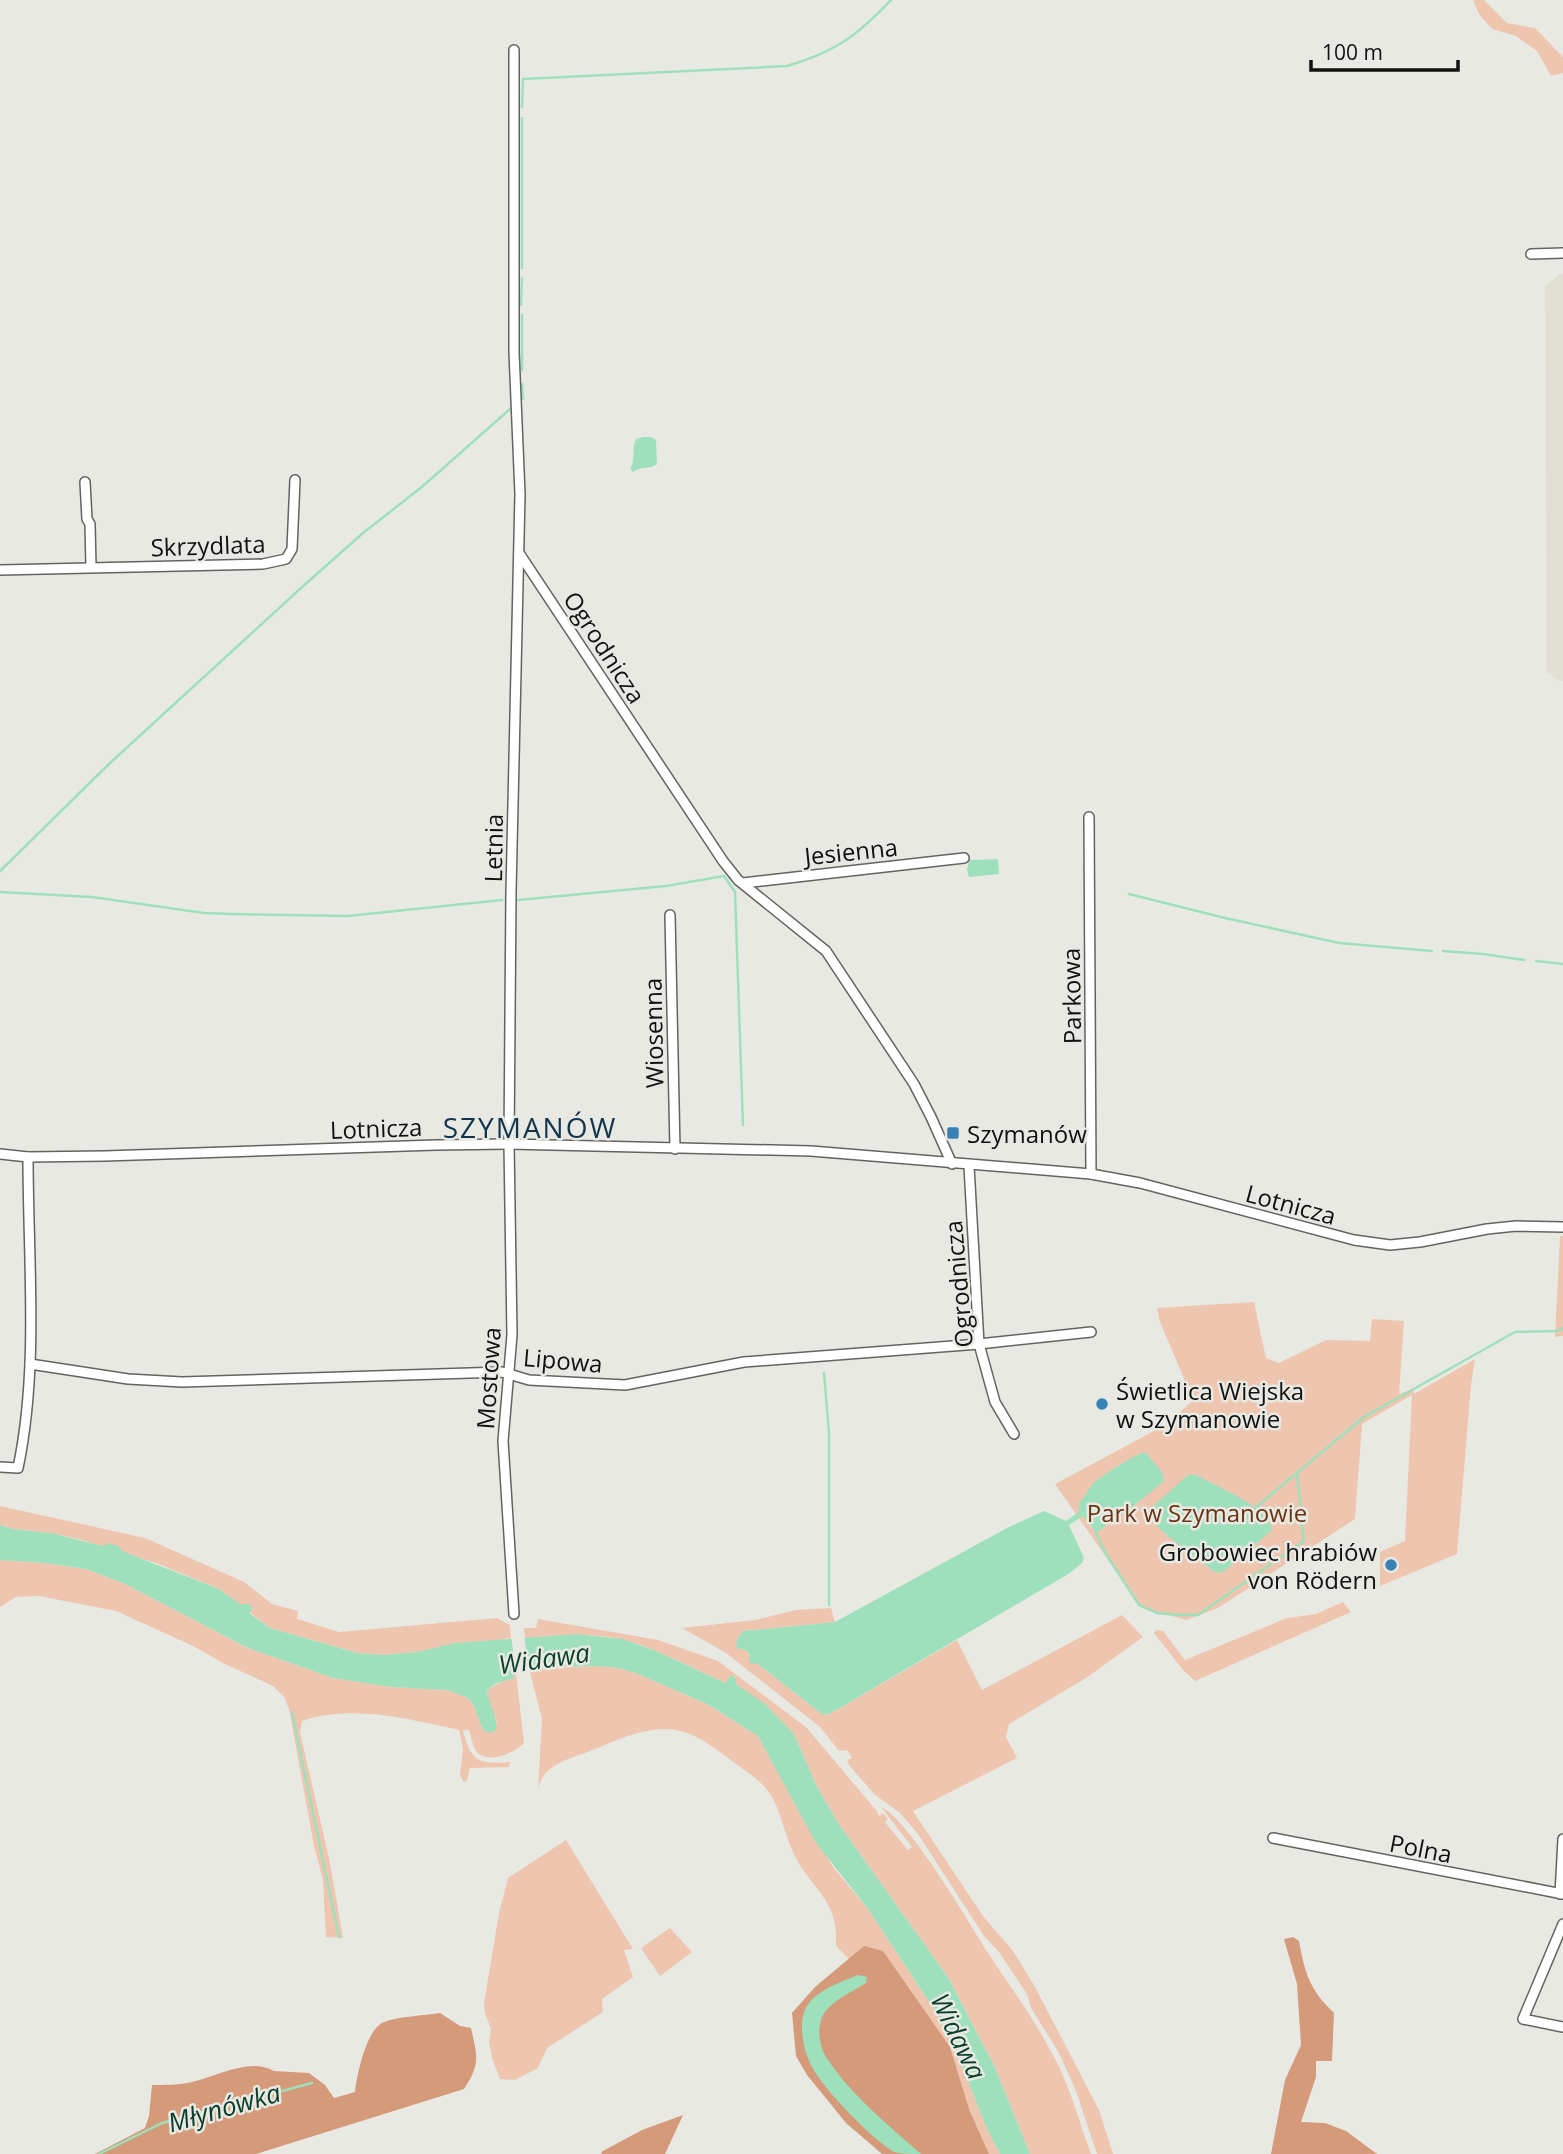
<svg xmlns="http://www.w3.org/2000/svg" width="1563" height="2154" font-family="'Open Sans',sans-serif">
<style>
.built{fill:#e0dfd2}
.green{fill:#eec6b0}
.forest{fill:#d49a7a}
.water{fill:#9ee0bc}
.pier{fill:#e9e9e4}
.lines{fill:none;stroke-linecap:round;stroke-linejoin:round}
.stream{stroke:#9ee0bc;stroke-width:2.5}
.minor-casing{stroke:#64635f;stroke-width:12}
.minor{stroke:#fff;stroke-width:9}
.poi-dot{fill:#3881b5;stroke:#e9e9e4;stroke-width:2.5}
.labels{text-anchor:middle;dominant-baseline:central;stroke-width:5;stroke-linejoin:round;paint-order:stroke}
.street-label{font-size:24px;fill:#121110;stroke:#e9e9e4}
.poi-label{font-size:24px;fill:#121110;stroke:#e9e9e4;text-anchor:start}
.park-label{font-size:24px;fill:#6a3411;stroke:#e9e9e4}
.water-label{font-size:26px;font-style:italic;fill:#093f28;stroke:#e9e9e4}
.quarter-label{font-size:28px;letter-spacing:2px;fill:#12354e;stroke:#e9e9e4}
</style>
<rect width="100%" height="100%" fill="#e9e9e4"/>
<polygon class="built" points="1560,274 1563,274 1563,681 1558,681 1547,672 1545,287"/>
<g class="green">
<polygon points="1473,0 1484,0 1507,23 1535,28 1563,57 1563,73 1551,76 1537,51 1516,36 1492,29 1479,14"/>
<polygon points="1560,1236 1563,1236 1563,1336 1555,1337"/>
<polygon points="1254,1302 1266,1358 1279,1363 1326,1340 1370,1341 1372,1319 1404,1321 1399,1394 1413,1389 1414,1394 1475,1359 1471,1385 1457,1554 1380,1586 1380,1552 1405,1541 1412,1395 1362,1424 1355,1519 1218,1608 1186,1620 1141,1607 1055,1484 1167,1424 1193,1400 1160,1322 1157,1308"/>
<polygon points="0,1506 145,1538 244,1582 272,1604 298,1611 297,1619 339,1632 497,1618 510,1625 511,1638 417,1652 384,1655 357,1653 270,1628 219,1589 156,1563 82,1540 51,1533 13,1529 0,1525"/>
<path d="M0,1560L45,1563L86,1569L125,1584L248,1648L333,1678L391,1687L447,1690L468,1698L473,1704L483,1730L497,1722L489,1704L487,1690L516,1673L524,1743C515,1753 488,1765 477,1752C473,1747 471,1737 469,1730H463C470,1761 479,1765 510,1762L509,1767L470,1768L467,1780L464,1782L460,1775L463,1749L459,1730C408,1719 352,1704 302,1721L300,1732L330,1863L343,1938L326,1937L323,1880L314,1846L289,1709L284,1697L273,1686L225,1664L193,1646L116,1611L39,1596L16,1597L0,1607Z"/>
<polygon points="1343,1602 1351,1612 1195,1681 1183,1670 1154,1633 1156,1630 1163,1631 1185,1660 1287,1618 1316,1614"/>
<polygon points="831,1608 835,1622 743,1631 736,1648 746,1649 752,1662 758,1664 823,1715 831,1713 957,1640 982,1690 1122,1615 1143,1637 1086,1678 1009,1724 1006,1737 1017,1758 913,1811 983,1916 1013,1951 1034,1985 1099,2110 1113,2154 1097,2154 1076,2091 1059,2053 1031,2008 1027,1994 999,1952 984,1936 918,1834 900,1813 874,1794 849,1765 847,1760 852,1758 847,1750 839,1751 820,1727 726,1653 682,1628 755,1620 796,1610"/>
<path d="M538,1619L658,1640L718,1661L806,1727L876,1810L879,1816L883,1813L888,1819L885,1822L908,1850L912,1847L881,1807C908,1818 971,1926 990,1956C1011,1988 1035,2020 1053,2055C1070,2086 1079,2121 1091,2154H1030L995,2068L949,1979L838,1823L816,1785L794,1734L736,1684L731,1675L725,1683C692,1668 659,1650 624,1640C591,1632 558,1635 525,1638L524,1628H536Z"/>
<path d="M597,1666L619,1668L638,1674L707,1704L758,1736L833,1867L868,1909L939,2017L963,2068L987,2129L1000,2154H989L969,2109L851,1961L836,1946C838,1902 818,1895 798,1862C786,1842 783,1817 772,1797C764,1782 745,1771 732,1761C718,1751 704,1739 687,1733C655,1720 615,1741 585,1753C565,1760 541,1767 538,1790L542,1719L529,1669Z"/>
<polygon points="566,1840 633,1949 624,1950 633,1977 602,1999 603,2012 547,2048 538,2068 515,2080 500,2079 492,2058 489,2041 491,2029 485,2013 484,2003 499,1913 508,1878"/>
<polygon points="670,1928 692,1952 660,1976 641,1948"/>
</g>
<g class="forest">
<path d="M1293,1937L1299,1941C1305,1973 1309,1989 1334,2013L1332,2061H1316V2077L1301,2122L1325,2123L1346,2131L1377,2154H1271L1285,2080L1301,2045L1297,1984L1284,1939Z"/>
<polygon points="864,1946 883,1951 950,2047 969,2109 989,2154 882,2154 846,2123 807,2075 796,2056 792,2013 815,1987"/>
<path d="M440,2013L460,2026L471,2028C477,2055 481,2064 464,2089L256,2154H95L145,2128L149,2116L152,2085C165,2085 179,2085 192,2082C216,2077 250,2057 274,2071L309,2073L325,2085L334,2098L355,2092C357,2075 366,2029 384,2022C400,2016 422,2016 440,2013Z"/>
<polygon points="683,2115 665,2154 602,2154 601,2152 642,2130"/>
</g>
<g class="water">
<path d="M643,437H651L656,440L657,464C650,470 639,466 633,472L630,469C636,460 631,449 636,439Z"/>
<polygon points="998,859 999,874 969,877 967,870 969,860"/>
<path d="M1145,1452L1162,1472L1164,1481L1130,1509L1096,1533L1083,1516L1069,1525L1084,1558L1082,1563L1070,1573L831,1713L823,1715L758,1664L749,1663L750,1656L746,1650L736,1648L737,1639L743,1631L835,1622L1007,1528L1044,1511L1066,1521L1079,1512V1503C1085,1497 1087,1491 1092,1485C1098,1477 1135,1455 1145,1452Z"/>
<path d="M1188,1475H1196C1215,1486 1269,1507 1272,1530L1224,1571L1216,1573L1212,1570C1198,1558 1150,1528 1148,1511Z"/>
<path d="M0,1525L13,1529L51,1533L103,1546L107,1543L118,1546L122,1551L219,1589L240,1604H249L253,1608L249,1613L270,1628L357,1653L384,1655L417,1652L455,1643L577,1634L622,1639L656,1651L725,1683L731,1675L736,1679V1684L766,1705L794,1734L816,1785L838,1823L949,1979L995,2068L1030,2154H1000L987,2129L963,2068L939,2017L868,1909L816,1843L758,1736L707,1704L638,1674L619,1668L597,1666L532,1668L516,1673L512,1679L497,1683L487,1690C489,1704 498,1717 496,1730L490,1733L483,1730L473,1704L468,1698L447,1690L391,1687L333,1678L248,1648L125,1584L86,1569L45,1563L0,1560Z"/>
<path d="M858,1975L867,1977L866,1983C852,1992 832,2000 823,2015C817,2026 819,2046 826,2057C850,2094 888,2125 921,2154C913,2154 901,2154 894,2152C871,2138 825,2091 812,2067C804,2052 798,2026 805,2010C813,1991 841,1982 858,1975Z"/>
</g>
<polygon class="pier" points="524,1634 529,1672 517,1678 511,1635"/>
<g class="lines">
<g class="stream">
<path d="M522,107L523,79L787,66C835,52 857,36 891,0"/>
<polyline points="522,268 522,118"/>
<polyline points="521,305 522,278"/>
<polyline points="522,315 522,370"/>
<polyline points="522,384 523,399"/>
<polyline points="0,871 109,764 301,588 363,533 423,486 510,409"/>
<polyline points="0,892 92,897 204,913 231,914 348,916 502,900"/>
<polyline points="1129,894 1225,918 1339,943 1432,951"/>
<polyline points="518,900 666,886 724,876 735,892 743,1125"/>
<polyline points="1443,951 1483,954 1524,960"/>
<polyline points="1536,961 1563,964"/>
<polyline points="824,1373 829,1433 829,1605"/>
<polyline points="1255,1508 1364,1417 1515,1332 1558,1331 1563,1328"/>
<polyline points="1096,1533 1106,1554 1139,1605 1157,1613 1178,1615 1198,1615 1304,1541 1297,1474"/>
<polyline points="292,1713 339,1937"/>
<polyline points="99,2154 162,2123 312,2083"/>
</g>
<g class="minor-casing">
<g id="minor">
<polyline points="1531,254 1563,253"/>
<polyline points="85,482 87,519 90,524 91,567"/>
<polyline points="519,553 723,861 738,880 826,951 914,1084 931,1117 952,1164"/>
<polyline points="0,570 263,564 286,559 292,549 295,480"/>
<polyline points="1089,817 1091,1174"/>
<polyline points="743,883 964,858"/>
<polyline points="670,915 675,1149"/>
<polyline points="0,1154 28,1157 105,1156 436,1145 509,1144 811,1151 1091,1174 1140,1183 1354,1240 1390,1245 1420,1242 1487,1229 1516,1226 1563,1227"/>
<polyline points="969,1166 979,1344 995,1402 1014,1434"/>
<polyline points="30,1364 128,1379 182,1382 502,1372 529,1380 625,1385 744,1362 979,1344 1091,1332"/>
<path d="M0,1467L18,1468C39,1368 28,1260 28,1157"/>
<polyline points="514,1614 503,1441 512,1335 509,1144 511,892 520,494 514,352 514,50"/>
<polyline points="1273,1838 1563,1894"/>
<polyline points="1560,1894 1563,1839"/>
<polyline points="1563,1924 1523,2019 1563,2027"/>
</g>
</g>
<use href="#minor" class="minor"/>
</g>
<g class="poi-dot">
<rect x="946" y="1126" width="14" height="14" rx="3.5"/>
<circle cx="1102" cy="1404" r="7"/>
<circle cx="1391" cy="1565" r="7"/>
</g>
<g class="labels">
<g class="street-label">
<text transform="translate(208 545) rotate(-2)">Skrzydlata</text>
<text transform="translate(605 647) rotate(57)">Ogrodnicza</text>
<text transform="translate(493 848) rotate(-89)">Letnia</text>
<text transform="translate(851 851) rotate(-6)">Jesienna</text>
<text transform="translate(1071 996) rotate(-91)">Parkowa</text>
<text transform="translate(653 1033) rotate(-91)">Wiosenna</text>
<text transform="translate(376 1128) rotate(-2)">Lotnicza</text>
<text transform="translate(1291 1204) rotate(15)">Lotnicza</text>
<text transform="translate(958 1284) rotate(-95)">Ogrodnicza</text>
<text transform="translate(563 1360) rotate(5)">Lipowa</text>
<text transform="translate(488 1378) rotate(-86)">Mostowa</text>
<text transform="translate(1421 1848) rotate(11)">Polna</text>
</g>
<g class="poi-label">
<text x="967" y="1133">Szymanów</text>
<text x="1116" y="1390">Świetlica Wiejska<tspan x="1116" dy="28">w Szymanowie</tspan></text>
<text x="1377" y="1551" text-anchor="end">Grobowiec hrabiów<tspan x="1377" dy="28">von Rödern</tspan></text>
</g>
<g class="park-label">
<text x="1197" y="1512">Park w Szymanowie</text>
</g>
<g class="water-label">
<text transform="translate(544 1658) rotate(-8)">Widawa</text>
<text transform="translate(959 2036) rotate(64)">Widawa</text>
<text transform="translate(224 2107) rotate(-16)">Młynówka</text>
</g>
<g class="quarter-label">
<text x="530" y="1127">SZYMANÓW</text>
</g>
</g>
<path d="M1311 60v10h147v-10" fill="none" stroke="#121110" stroke-width="3.5"/>
<text x="1322" y="60" font-size="21" fill="#121110" stroke="#e9e9e4" stroke-width="5" paint-order="stroke">100 m</text>
</svg>
